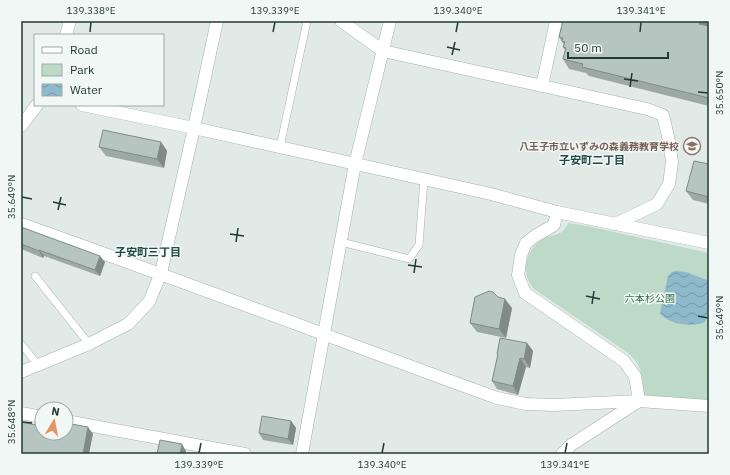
<svg xmlns="http://www.w3.org/2000/svg" width="730" height="475" font-family="'IBM Plex Sans','Noto Sans JP',sans-serif">
<style>
.green{fill:#bcdac7}
.water{fill:url(#water-waves)}
.lines{fill:none;stroke-linecap:round;stroke-linejoin:round}
.service-casing{stroke:#a4b1ae;stroke-width:8}
.minor-casing{stroke:#a4b1ae;stroke-width:13}
.tertiary-casing{stroke:#a4b1ae;stroke-width:13}
.service{stroke:#fff;stroke-width:7}
.minor{stroke:#fff;stroke-width:12}
.tertiary{stroke:#fff;stroke-width:12}
.wall{fill:#9da9a6}
.shaded-wall{fill:#808a87}
.building{fill:#b7c5c1;stroke:#808a87}
.ticks{fill:none;stroke:#233936;stroke-width:1.5}
.labels{text-anchor:middle;dominant-baseline:central;stroke-width:3;stroke-linejoin:round;paint-order:stroke}
.education-label{font-size:10px;font-weight:bold;fill:#785e54;stroke:#f1f7f5;text-anchor:end}
.park-label{font-size:10px;fill:#316d4f;stroke:#f1f7f5}
.neighbourhood-label{font-size:11px;font-weight:bold;fill:#214a44;stroke:#f1f7f5}
.neatline{fill:none;stroke:#233936;stroke-width:1.5}
.ticks-label{font-size:10px;text-anchor:middle;fill:#233936}
</style>
<defs>
<pattern id="water-waves" width="16" height="10" patternUnits="userSpaceOnUse"><rect width="16" height="10" fill="#8ebacb"/><path d="M0 5q4-4 8 0t8 0" fill="none" stroke="#7498a6"/></pattern>
</defs>
<rect width="100%" height="100%" fill="#e1eae7"/>
<path class="green" d="M568,223L587,226L709,253V406L642,401C644,389 643,373 637,363C635,359 631,356 628,353L534,289C520,273 525,251 542,239C548,235 558,236 563,231C565,229 567,226 568,223Z"/>
<path class="water" d="M675,271L686,272L709,281C709,295 710,310 705,322C693,328 667,324 660,313L668,276L672,272Z"/>
<g class="lines">
<g class="service-casing">
<g id="service">
<polyline points="280,147 307,21"/>
<polyline points="341,242 409,259 419,245 424,179"/>
<polyline points="35,276 89,344"/>
<polyline points="21,344 38,365"/>
</g>
</g>
<g class="minor-casing">
<g id="minor">
<polyline points="341,21 383,51 647,109 663,115 669,141 672,162 669,184 657,204 615,224"/>
<polyline points="542,86 556,21"/>
<polyline points="82,105 194,128 491,194 557,212 709,243"/>
<polyline points="557,212 554,225 535,236 526,243 521,255 518,275 525,293 624,361 635,376 639,401 571,445 562,454"/>
<path d="M21,224C180,280 338,340 497,398L526,404L554,405L639,401L709,406"/>
<polyline points="21,372 89,344 128,324 149,302 161,273 194,128 217,21"/>
<polyline points="21,413 42,417"/>
<polyline points="66,421 245,454"/>
<polyline points="302,454 355,164 390,21"/>
</g>
</g>
<g class="tertiary-casing">
<g id="tertiary">
<polyline points="66,35 70,21"/>
<polyline points="21,126 37,105"/>
</g>
</g>
<use href="#service" class="service"/>
<use href="#minor" class="minor"/>
<use href="#tertiary" class="tertiary"/>
</g>
<g class="wall">
<polygon points="563,21 706,21 708,24 708,26 709,26 709,106 589,76 586,73 569,69 563,59 565,50 563,47 564,45 559,37"/>
<polygon points="161,142 167,151 164,168 106,156 99,147"/>
<polygon points="709,164 709,204 693,200 686,191"/>
<polygon points="21,227 105,262 100,276 44,256 43,258 21,249"/>
<polygon points="512,308 506,338 477,332 470,323"/>
<polygon points="527,343 533,351 530,368 526,367 518,395 497,389 492,381 498,355 497,354"/>
<polygon points="291,421 296,428 293,445 263,440 259,433"/>
</g>
<g class="shaded-wall">
<polygon points="700,21 706,21 708,24 706,33 699,24"/>
<polygon points="161,142 167,151 164,168 157,159"/>
<polygon points="39,250 44,256 43,258 39,251"/>
<polygon points="100,256 105,262 100,276 95,270"/>
<polygon points="505,299 512,308 506,338 499,329"/>
<polygon points="527,343 533,351 530,368 524,359"/>
<polygon points="520,358 526,367 518,395 513,386"/>
<polygon points="291,421 296,428 293,445 288,439"/>
<polygon points="88,427 93,434 89,454 83,454"/>
<polygon points="182,444 186,451 186,454 180,454"/>
</g>
<g class="building">
<polygon points="563,21 700,21 699,24 709,26 709,98 582,67 583,64 563,59 566,48 563,47 565,42 562,41 563,38 559,37"/>
<polygon points="103,130 161,142 157,159 99,147"/>
<polygon points="694,161 709,164 709,197 686,191"/>
<polygon points="21,227 100,256 95,270 39,250 39,251 21,244"/>
<polygon points="489,291 493,292 498,297 505,299 499,329 470,323 475,297"/>
<polygon points="500,338 527,343 524,359 520,358 513,386 492,381 498,354 497,354"/>
<polygon points="262,416 291,421 288,439 259,433"/>
<polygon points="21,422 42,426 42,433 66,433 66,423 88,427 83,454 21,454"/>
<polygon points="160,440 182,444 180,454 157,454"/>
</g>
<path class="ticks" d="M90,32L91,22M273,32L275,22M456,32L458,22M640,32L641,22M447,47L460,50M452,55L455,42M624,79L638,81M630,87L632,73M698,92L708,93M22,197L32,199M53,202L66,205M58,210L61,197M230,234L244,236M236,242L238,228M408,265L422,267M414,273L416,259M586,296L600,299M592,304L594,291M698,316L708,318M22,422L32,423M199,453L201,443M382,453L384,443M565,453L567,443"/>
<defs>
<g id="school-ring" transform="scale(0.9)"><circle r="9.5" fill="#f1f7f5" stroke="#8d6e63" stroke-width="1.5"/><path d="M0-5L7-2L0 1L-7-2ZM-4 1L0 2.5L4 1V4Q0 6-4 4Z" fill="#8d6e63"/></g>
</defs>
<g fill-rule="evenodd">
<use href="#school-ring" x="692" y="146"/>
</g>
<g class="labels">
<g class="education-label">
<text x="679" y="146">八王子市立いずみの森義務教育学校</text>
</g>
<g class="park-label">
<text x="650" y="298">六本杉公園</text>
</g>
<g class="neighbourhood-label">
<text x="592" y="160">子安町二丁目</text>
<text x="148" y="252">子安町三丁目</text>
</g>
</g>
<rect width="730" height="475" fill="none" stroke="#f1f7f5" stroke-width="44"/>
<rect x="34" y="34" width="130" height="72" fill="#f1f7f5" stroke="#9faba9"/>
<rect x="42" y="47" width="20" height="6" fill="#ffffff" stroke="#9faba9"/>
<text x="70" y="54" font-size="12" fill="#233936">Road</text>
<rect x="42" y="64" width="20" height="12" fill="#bcdac7" stroke="#9faba9"/>
<text x="70" y="74" font-size="12" fill="#233936">Park</text>
<rect x="42" y="84" width="20" height="12" fill="url(#water-waves)" stroke="#9faba9"/>
<text x="70" y="94" font-size="12" fill="#233936">Water</text>
<g transform="translate(54 421) rotate(10)"><circle r="19" fill="#f1f7f5" stroke="#9faba9"/>
<path d="M0-3L7 15L0 10L-7 15Z" fill="#e59364"/>
<text y="-6" font-size="11" font-weight="bold" text-anchor="middle" fill="#233936">N</text>
</g>
<path d="M568 52v6h100v-6" fill="none" stroke="#233936" stroke-width="2"/>
<text x="574" y="52" font-size="12" fill="#233936" stroke="#f1f7f5" stroke-width="3" paint-order="stroke">50 m</text>
<rect x="22" y="22" width="686" height="431" class="neatline"/>
<g class="ticks-label">
<text x="91" y="14">139.338°E</text>
<text x="275" y="14">139.339°E</text>
<text x="458" y="14">139.340°E</text>
<text x="641" y="14">139.341°E</text>
<text transform="translate(719 93) rotate(-90)" y="4">35.650°N</text>
<text transform="translate(11 197) rotate(-90)" y="4">35.649°N</text>
<text transform="translate(719 318) rotate(-90)" y="4">35.649°N</text>
<text transform="translate(11 422) rotate(-90)" y="4">35.648°N</text>
<text x="199" y="468">139.339°E</text>
<text x="382" y="468">139.340°E</text>
<text x="565" y="468">139.341°E</text>
</g>
</svg>
